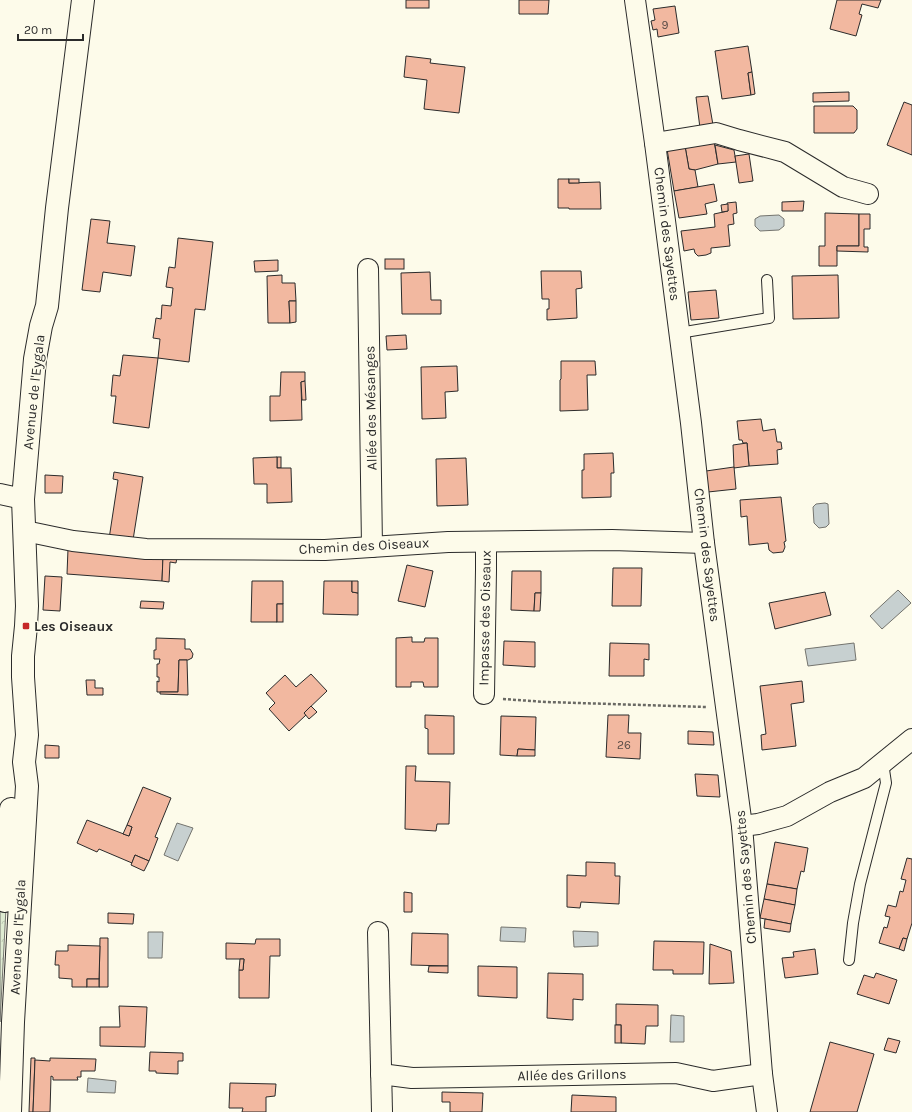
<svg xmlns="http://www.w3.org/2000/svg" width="912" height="1112" font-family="Karla,sans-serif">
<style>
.forest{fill:url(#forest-crowns);stroke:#74746e}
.water{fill:#c7d0d0;stroke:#74746e}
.building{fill:#f2b8a0;stroke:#2b2b2b}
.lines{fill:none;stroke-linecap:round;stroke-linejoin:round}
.service-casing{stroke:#2b2b2b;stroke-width:12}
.minor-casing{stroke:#2b2b2b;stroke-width:22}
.tertiary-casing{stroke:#2b2b2b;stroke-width:24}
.path{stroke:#6a6964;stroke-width:2.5;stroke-dasharray:3 2;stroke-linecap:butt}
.service{stroke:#fdfbea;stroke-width:10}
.minor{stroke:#fdfbea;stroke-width:20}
.tertiary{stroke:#fdfbea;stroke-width:22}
.poi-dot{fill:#c62828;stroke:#fdfbea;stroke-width:1.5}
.labels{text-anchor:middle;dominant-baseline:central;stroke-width:3;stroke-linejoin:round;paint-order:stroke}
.number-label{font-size:12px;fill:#5d4e48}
.street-label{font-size:14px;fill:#2b2b2b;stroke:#fdfbea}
.poi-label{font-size:14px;font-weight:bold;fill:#2b2b2b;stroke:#fdfbea;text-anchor:start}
</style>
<defs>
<pattern id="forest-crowns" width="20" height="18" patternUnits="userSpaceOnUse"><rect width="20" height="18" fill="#deebd1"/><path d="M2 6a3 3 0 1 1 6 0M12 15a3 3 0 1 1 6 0" fill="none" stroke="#bfcab4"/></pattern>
</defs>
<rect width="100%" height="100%" fill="#fdfbea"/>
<polygon class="forest" points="0,888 7,889 0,1022"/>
<g class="water">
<polygon points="779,215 784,219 784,226 779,230 760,231 755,226 755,219 760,216"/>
<polygon points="825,503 828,504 829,524 826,527 819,528 814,523 813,507 816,504"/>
<polygon points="898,590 911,603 882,629 870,616"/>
<polygon points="854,643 856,660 808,666 805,649"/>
<polygon points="177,823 193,828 178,861 164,855"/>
<polygon points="501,927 526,928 525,942 500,941"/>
<polygon points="573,931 598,932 598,946 574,947"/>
<polygon points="148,932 163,932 162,958 148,958"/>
<polygon points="671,1015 684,1016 684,1042 670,1042"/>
<polygon points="88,1078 116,1081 115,1093 87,1092"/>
</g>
<g class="building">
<rect x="406" y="0" width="23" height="8"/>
<polygon points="519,0 549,0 548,14 519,14"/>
<polygon points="837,0 881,0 878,8 862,4 859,14 862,15 856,36 830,29"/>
<polygon points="675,6 679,33 658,37 657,29 653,30 651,21 655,20 653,9"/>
<polygon points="748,46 752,72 748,73 751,95 722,99 715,51"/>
<polygon points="406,56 431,59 430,63 465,67 459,113 424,109 427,80 404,77"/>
<polygon points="752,72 755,94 751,95 748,73"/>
<polygon points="849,92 849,101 813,102 813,93"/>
<polygon points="708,96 713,125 700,128 696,97"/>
<polygon points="904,102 912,105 912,155 887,145"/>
<polygon points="814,106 853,106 857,110 857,129 854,133 814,133"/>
<polygon points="714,141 718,164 695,170 689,169 685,146"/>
<polygon points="715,145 734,150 736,162 718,164"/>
<polygon points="685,146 689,169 695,170 698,187 674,191 667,149"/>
<polygon points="749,154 753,181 739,183 735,156"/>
<polygon points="558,179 569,179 569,183 600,182 601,209 569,209 569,208 558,208"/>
<rect x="569" y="179" width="10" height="4"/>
<polygon points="714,184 717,201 705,204 707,214 679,218 674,191"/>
<polygon points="804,201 803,211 782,211 782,202"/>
<polygon points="736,202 737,213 733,214 734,224 728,225 730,246 711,248 711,253 706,255 698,256 695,253 694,249 684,251 681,231 715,227 714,214 728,211 727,203"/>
<polygon points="728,204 728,211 722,212 721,205"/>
<polygon points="825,213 859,214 859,246 837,246 837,266 819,266 819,246 825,246"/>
<polygon points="859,214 870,214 870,229 864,229 864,247 868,247 868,252 837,251 837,246 859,246"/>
<polygon points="91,219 110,221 107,243 135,246 131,276 103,272 100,292 82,290"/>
<polygon points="178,238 213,242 205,310 195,309 189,362 158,358 160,339 153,338 156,318 161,319 162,305 171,306 173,288 166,287 169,267 175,268"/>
<rect x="385" y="259" width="19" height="10"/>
<polygon points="278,260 278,271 255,272 254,261"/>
<polygon points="541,271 581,271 582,288 576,289 577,318 547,320 547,309 549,309 549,299 542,299"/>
<polygon points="430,272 431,300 441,300 441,314 402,314 401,273"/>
<polygon points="282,275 282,283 295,283 296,301 289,301 290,323 268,323 267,276"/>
<polygon points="838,275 839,318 793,319 792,276"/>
<polygon points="716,290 719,318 691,320 688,292"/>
<polygon points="289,301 296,301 296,322 290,323"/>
<polygon points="406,335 407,349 387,350 386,336"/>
<polygon points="123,355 158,358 149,428 113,423 116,396 111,396 113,375 120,376"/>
<polygon points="561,361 595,361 596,375 587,375 588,410 560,411 560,380 561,379"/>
<polygon points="457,366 458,391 445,392 446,418 422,419 421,367"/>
<polygon points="281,372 305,372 305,381 301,382 302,420 270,421 270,396 280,396"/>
<polygon points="305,381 306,400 302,400 301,382"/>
<polygon points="761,419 763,431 775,429 777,442 781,442 782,449 777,450 778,464 749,466 747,443 743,443 742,440 739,440 737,421"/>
<polygon points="747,443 749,466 734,468 733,445"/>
<polygon points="613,453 614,473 611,473 611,497 582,498 582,470 584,470 584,454"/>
<rect x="277" y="457" width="4" height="11"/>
<polygon points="277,457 277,468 291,468 292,502 267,503 267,484 254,484 253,458"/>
<polygon points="466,458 468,505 437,506 436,459"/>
<polygon points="734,467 736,489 708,492 706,471"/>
<polygon points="114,472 143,477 133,540 109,539 118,480 113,479"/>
<polygon points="45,475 63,476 62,493 45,493"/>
<polygon points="781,497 786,541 784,542 785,547 783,552 773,553 769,550 768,543 749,545 747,516 741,517 740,500"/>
<polygon points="68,549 163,556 162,581 67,574"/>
<polygon points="163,556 177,557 176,563 170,562 169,582 162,581"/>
<polygon points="407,565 433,571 425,607 398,601"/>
<polygon points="613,568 642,568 641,606 612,606"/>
<polygon points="512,571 541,571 541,593 535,593 534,611 511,610"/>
<polygon points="45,576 62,577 60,611 43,610"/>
<polygon points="252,581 283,581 283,604 277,604 277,622 251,622"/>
<polygon points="324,581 352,581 352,592 358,593 358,615 323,614"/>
<polygon points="352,581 358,581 358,593 352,592"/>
<polygon points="825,592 831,615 775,629 769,603"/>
<polygon points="535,593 541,593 540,611 534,611"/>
<polygon points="141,601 164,602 163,609 140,608"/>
<rect x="277" y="604" width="6" height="18"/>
<polygon points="412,637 412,642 424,642 425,638 438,638 438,687 424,687 423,682 411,682 411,687 396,687 396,638"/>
<polygon points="156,638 185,639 185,649 190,649 193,654 192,658 188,660 179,660 178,692 157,692 157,681 159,682 159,677 157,677 157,664 159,664 160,659 154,659 154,650 156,650"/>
<polygon points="504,641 535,642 535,667 503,665"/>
<polygon points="610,643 649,644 649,660 644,659 644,676 609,676"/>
<polygon points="179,660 187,660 188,695 160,694 160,692 178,692"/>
<polygon points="311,674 327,691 304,713 306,715 289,731 269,709 275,703 266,693 285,675 296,687"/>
<polygon points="86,680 95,680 95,688 103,688 103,695 87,695"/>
<polygon points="802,681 804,702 791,704 796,746 762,750 761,735 766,734 760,686"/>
<polygon points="311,706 317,712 309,719 304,713"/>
<polygon points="425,715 454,716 454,754 428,754 428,729 425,728"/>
<polygon points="608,715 629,715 628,733 641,733 640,759 606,757"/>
<polygon points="501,716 536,717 535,750 518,749 517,756 500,755"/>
<polygon points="688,731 713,732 714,745 688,744"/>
<polygon points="45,745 59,746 59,758 45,758"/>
<polygon points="518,749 535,750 535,756 517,756"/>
<polygon points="406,766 416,766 415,781 450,782 449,824 437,824 436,831 405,829"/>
<polygon points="695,774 718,775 720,797 697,796"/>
<polygon points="143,787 171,798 155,837 158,838 149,861 135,855 132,863 99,849 97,852 77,843 87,820 129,836 132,827 127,825"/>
<polygon points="127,825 132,827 129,836 123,834"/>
<polygon points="775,842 808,848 804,872 801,871 797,889 767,884"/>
<polygon points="135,855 149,861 144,871 131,865"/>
<polygon points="907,858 912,859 912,923 907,939 903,938 899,949 879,943 884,927 887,928 890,917 885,916 888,905 896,907 900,891 903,892 906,880 901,879"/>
<polygon points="586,862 615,863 615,876 620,876 619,904 581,902 580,908 567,907 567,875 586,876"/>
<polygon points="767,884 797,889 795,905 764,899"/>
<polygon points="404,892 412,893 412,912 404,912"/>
<polygon points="764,899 795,905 791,924 760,918"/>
<polygon points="108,913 134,914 133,924 108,923"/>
<polygon points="765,919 791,924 790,932 788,932 764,928"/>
<polygon points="412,933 448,934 448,966 411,965"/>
<polygon points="100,938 108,938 108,987 99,987"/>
<polygon points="903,938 907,939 904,951 899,949"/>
<polygon points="256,939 280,939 280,956 270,956 269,998 239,998 239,970 243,970 244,959 226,959 226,943 255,944"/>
<polygon points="654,941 704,942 703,974 673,974 673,970 653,970"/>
<polygon points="710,944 731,951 734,983 709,984"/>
<polygon points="68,945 100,946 99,979 87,979 87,987 72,987 72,979 59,978 59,965 55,965 56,951 68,951"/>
<polygon points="815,949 818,974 785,978 782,958 794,957 793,952"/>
<polygon points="240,959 244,959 243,970 239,970"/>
<polygon points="429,966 448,966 448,973 428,972"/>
<polygon points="478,966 517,967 517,998 478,996"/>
<polygon points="548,973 583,974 583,1000 573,999 573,1020 547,1018"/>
<polygon points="876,973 897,980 889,1004 857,994 864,975 874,978"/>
<rect x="87" y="979" width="12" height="8"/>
<polygon points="616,1004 658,1005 658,1026 646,1026 645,1044 621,1043 621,1025 616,1025"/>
<polygon points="119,1006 147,1007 145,1047 100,1046 100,1027 120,1027"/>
<rect x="615" y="1025" width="6" height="18"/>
<polygon points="888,1038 900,1041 896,1053 884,1050"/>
<polygon points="830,1042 874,1054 857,1112 810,1112"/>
<polygon points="150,1052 183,1053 183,1061 178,1061 178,1074 156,1073 156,1071 149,1071"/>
<polygon points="31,1058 35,1058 33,1112 29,1112"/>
<polygon points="50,1058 96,1059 95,1071 81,1071 81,1077 77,1077 78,1080 53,1080 53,1077 51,1076 50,1112 33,1112 35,1060 50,1061"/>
<polygon points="230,1083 276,1084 275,1096 266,1097 266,1112 242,1112 243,1108 229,1108"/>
<polygon points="442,1092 483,1093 482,1112 450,1112 450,1102 442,1102"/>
<polygon points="572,1095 616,1097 616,1112 571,1112"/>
</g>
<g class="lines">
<g class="service-casing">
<g id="service">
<polyline points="679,333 769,318 767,280"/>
<polyline points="849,960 853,923 860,884 886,783 883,763"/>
</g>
</g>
<g class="minor-casing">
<g id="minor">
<polyline points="635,0 655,143 691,423 704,543 742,826 762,1074 767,1112"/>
<polyline points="655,143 716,133 739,140 785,152 843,187 868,194"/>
<polyline points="368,269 372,547"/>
<polyline points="0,494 23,499"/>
<polyline points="25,531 73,541 146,549 325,550 448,542 612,540 704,543"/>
<polyline points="484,694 486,570 486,542"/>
<polyline points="742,826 758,824 787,816 830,792 864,778 912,739"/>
<polyline points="378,932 382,1112"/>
<polyline points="381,1074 412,1078 676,1073 713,1081 762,1074"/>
</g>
</g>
<g class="tertiary-casing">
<g id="tertiary">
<polyline points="5,901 7,851 11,809"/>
<polyline points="10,1112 13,1022 27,786 24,762 27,735 23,677 23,656 26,626 27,606 23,499 28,441 35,359 41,326 47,306 57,208 83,0"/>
</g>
</g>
<polyline class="path" points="503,699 546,702 706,707"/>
<use href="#service" class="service"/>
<use href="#minor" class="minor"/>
<use href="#tertiary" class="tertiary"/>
</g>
<rect class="poi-dot" x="22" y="622" width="8" height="8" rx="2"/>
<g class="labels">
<g class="number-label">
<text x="665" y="25">9</text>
<text x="624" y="745">26</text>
</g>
<g class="street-label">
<text transform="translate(667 234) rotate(83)">Chemin des Sayettes</text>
<text transform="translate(34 392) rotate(-84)">Avenue de l'Eygala</text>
<text transform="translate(371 408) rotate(-91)">Allée des Mésanges</text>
<text transform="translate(364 546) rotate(-3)">Chemin des Oiseaux</text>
<text transform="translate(707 555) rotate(83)">Chemin des Sayettes</text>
<text transform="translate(485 618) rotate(-89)">Impasse des Oiseaux</text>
<text transform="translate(746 877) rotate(-95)">Chemin des Sayettes</text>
<text transform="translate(18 937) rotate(-87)">Avenue de l'Eygala</text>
<text transform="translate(572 1075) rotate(-1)">Allée des Grillons</text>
</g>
<g class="poi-label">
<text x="34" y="626">Les Oiseaux</text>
</g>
</g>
<path d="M18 34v6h65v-6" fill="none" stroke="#2b2b2b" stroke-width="2"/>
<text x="24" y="34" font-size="12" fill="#2b2b2b" stroke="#fdfbea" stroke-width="3" paint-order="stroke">20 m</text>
</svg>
